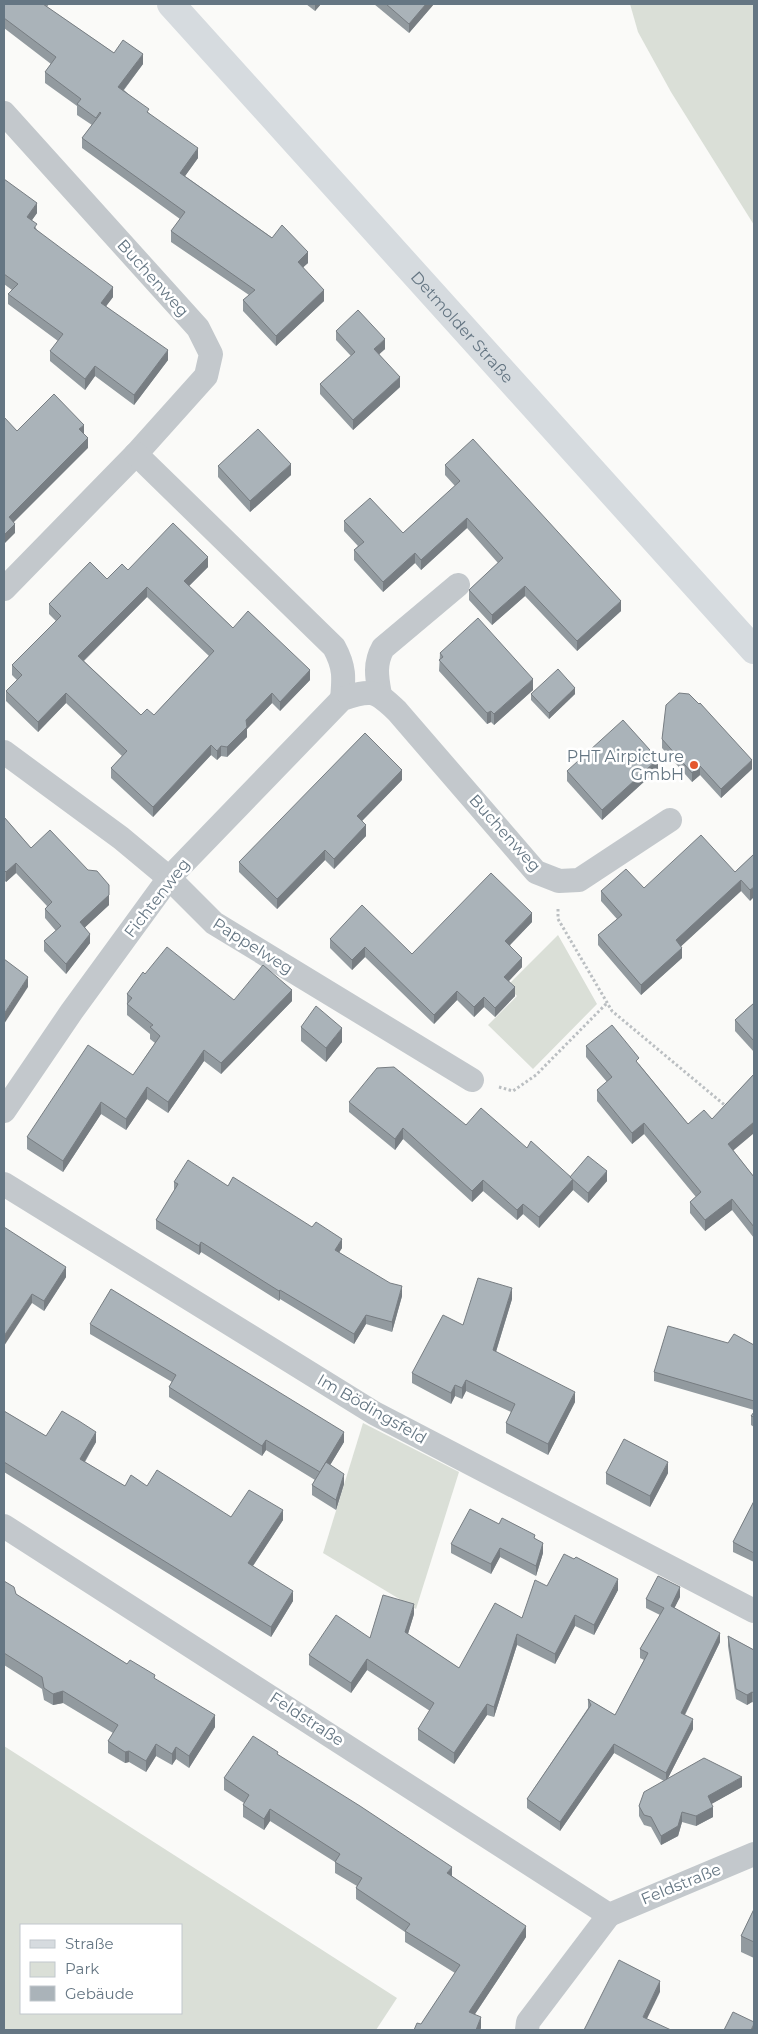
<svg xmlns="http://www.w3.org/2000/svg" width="758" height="2034" font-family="Montserrat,sans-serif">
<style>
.green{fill:#dadfd7;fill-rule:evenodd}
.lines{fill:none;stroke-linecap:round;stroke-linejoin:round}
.path{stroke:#bbbfc2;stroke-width:3;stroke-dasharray:2.5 2.5;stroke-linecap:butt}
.minor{stroke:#c3c8cc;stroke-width:24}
.secondary{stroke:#d6dbdf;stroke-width:28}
.wall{fill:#929a9f;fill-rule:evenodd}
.shaded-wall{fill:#777d82}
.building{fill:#aab3b9;stroke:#777d82;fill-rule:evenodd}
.poi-dot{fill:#e4572e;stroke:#fff;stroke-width:2}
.labels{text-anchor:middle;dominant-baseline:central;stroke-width:5;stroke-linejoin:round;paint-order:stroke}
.street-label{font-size:16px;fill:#657683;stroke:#fff}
.poi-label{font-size:16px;fill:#657683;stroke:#fff;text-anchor:end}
</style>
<rect width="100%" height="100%" fill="#fafaf8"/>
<g class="green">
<polygon points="630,4 754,4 754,225 671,92 638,32"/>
<polygon points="558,935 597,1004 533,1069 488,1025 517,996 507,986"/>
<polygon points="363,1423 459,1472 416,1609 323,1553"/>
<path d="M4,1746L397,1998L376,2030H4ZM21,1925H181V2013H21Z"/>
</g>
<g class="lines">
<g class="path">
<polyline points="558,909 558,919 612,1011 727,1107"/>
<polyline points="499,1087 513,1091 536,1075 607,1003"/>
</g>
<g class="minor">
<polyline points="4,113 198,328 211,354 206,376 136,454 4,589"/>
<path d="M136,454L334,647C345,667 344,678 342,699"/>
<path d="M380,695C377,678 374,664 383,648L458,585"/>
<polyline points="4,752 121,838 169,878 214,923 472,1080"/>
<path d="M4,1111L72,1011L169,878L342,699C372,689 375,690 397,711L536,872L559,881L579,880L670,820"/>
<polyline points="4,1184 374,1413 754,1611"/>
<polyline points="4,1526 609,1915 754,1854"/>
<polyline points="527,2030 528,2022 609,1915"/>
</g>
<path class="secondary" id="s1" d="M171,4L754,650"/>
</g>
<g class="wall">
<polygon points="4,4 49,4 47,7 114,53 143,64 124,90 198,158 185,176 308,263 303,267 324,301 276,346 243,311 243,300 249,295 171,242 171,231 180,219 82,148 82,138 92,125 77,115 77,106 45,83 45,72 51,64 4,28"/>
<polygon points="306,4 321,4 315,11"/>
<polygon points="374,4 434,4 409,33"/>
<polygon points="4,179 37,213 32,220 37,230 113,297 106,306 168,360 134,405 95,376 85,390 50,361 50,351 58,341 8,304 8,294 12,290 4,284"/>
<polygon points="336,331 385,349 379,354 400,387 353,430 320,394 320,384 351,356 336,340"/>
<polygon points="445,465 621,611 577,651 525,596 492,625 469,600 469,590 498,563 467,528 421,570 415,563 383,592 354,560 354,550 358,546 344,531 344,521 403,533 455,486 445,475"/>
<polygon points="218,466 291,475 250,512 218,477"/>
<path d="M208,567L189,586L233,628L310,680L280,711L272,703L247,729V737L227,757L221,756L217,760L211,755L153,817L111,778V768L122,756L66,703L38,732L6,701V691L17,680L12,675V665L56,621L49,614V604L128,570ZM147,597L209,656L154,715H141L84,661Z"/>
<polygon points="440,653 533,690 494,725 491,722 487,724 439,671"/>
<polygon points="531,694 575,694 549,719 531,700"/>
<polygon points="662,739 752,769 721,798 700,775 692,782 662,748"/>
<polygon points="658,769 602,820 567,781 567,771"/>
<polygon points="402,780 362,821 366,836 334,869 325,860 277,909 239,872 239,862"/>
<polygon points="4,817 31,848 109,905 85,927 90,943 66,974 44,951 44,941 56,931 45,918 45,909 47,906 16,873 6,882 4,880"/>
<polygon points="754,854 750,901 741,891 681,946 682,958 641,995 598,945 598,935 617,919 601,901 601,891 644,888 735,872"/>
<polygon points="532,922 510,945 522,967 509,981 515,996 495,1017 484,1007 474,1017 457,1000 434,1024 365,957 352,970 330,948 330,939 412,954"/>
<polygon points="145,974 234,1000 292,1001 221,1074 204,1061 168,1113 147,1099 126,1130 101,1114 63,1172 27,1149 27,1137 133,1075 155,1043 150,1039 150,1034 127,1015 127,994"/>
<polygon points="754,1003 754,1052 735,1031 735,1020"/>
<polygon points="301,1027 342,1042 326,1062 301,1041"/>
<polygon points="586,1046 639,1064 688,1124 712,1119 754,1074 754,1133 733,1150 754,1177 754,1238 732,1210 705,1231 690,1213 690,1202 696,1197 644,1134 632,1144 597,1101 597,1090 607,1082 586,1057"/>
<polygon points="349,1102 466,1125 527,1148 570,1176 607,1181 588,1203 573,1190 539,1228 523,1214 517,1220 483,1191 472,1202 403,1139 395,1150 349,1112"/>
<polygon points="174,1182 228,1186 342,1248 339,1252 402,1296 392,1332 366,1324 354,1344 280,1299 279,1301 201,1252 199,1255 156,1229 156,1220 174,1191"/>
<polygon points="4,1227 66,1277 44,1311 32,1303"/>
<polygon points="512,1299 496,1352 575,1402 548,1455 506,1433 506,1423 511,1412 466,1391 462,1399 455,1396 451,1404 412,1383 412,1373 463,1325"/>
<polygon points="90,1324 344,1442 330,1465 344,1484 336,1510 312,1495 312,1485 315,1480 266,1450 262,1456 169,1397 169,1387 172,1382 90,1334"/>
<polygon points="728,1343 754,1345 754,1410 654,1381 654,1372"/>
<polygon points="4,1411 46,1436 96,1442 85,1462 125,1486 147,1486 231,1517 283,1520 253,1566 293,1601 271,1637 4,1472"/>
<polygon points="754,1412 754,1427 751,1425 751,1416"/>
<polygon points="606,1473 668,1473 650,1507 606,1484"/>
<polygon points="754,1501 754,1562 733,1552 733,1542"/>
<polygon points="499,1524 535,1539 543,1553 536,1576 500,1557 491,1574 451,1553 451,1544"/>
<polygon points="4,1581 16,1594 127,1664 155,1679 215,1727 189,1768 176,1759 172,1765 156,1756 146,1772 129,1762 125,1763 108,1753 108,1741 113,1733 63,1703 53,1705 44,1700 42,1689 4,1665"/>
<polygon points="547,1586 618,1590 594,1635 575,1626 555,1664 517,1645 494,1717 487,1715 454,1764 418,1740 418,1729 430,1711 367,1670 351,1693 309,1665 309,1655 370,1638 414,1614 408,1634 459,1668 522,1618"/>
<polygon points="680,1597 674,1608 720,1642 685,1715 693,1729 668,1778 742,1787 711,1804 713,1817 696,1826 682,1822 678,1836 661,1845 651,1827 644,1825 639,1816 639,1806 664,1781 614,1753 560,1831 527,1808 527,1799 588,1708 588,1699 615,1715 644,1660 640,1658 640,1649 660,1615 646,1608 646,1599"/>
<polygon points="728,1636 754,1650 754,1703 752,1702 747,1705 736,1699 728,1646"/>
<polygon points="278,1755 452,1876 526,1937 475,2014 481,2028 480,2030 414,2030 421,2024 455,1973 405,1942 405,1932 356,1899 356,1888 357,1886 335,1873 335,1862 270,1821 264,1830 243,1817 243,1805 244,1803 224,1790 224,1778"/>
<polygon points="754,1909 754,1958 741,1952 741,1936"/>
</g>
<g class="shaded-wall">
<polygon points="315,4 321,4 315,11"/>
<polygon points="426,4 434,4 409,33 409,24"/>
<polygon points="143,54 143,64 118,97 118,87"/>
<polygon points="198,148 198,158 180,183 180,173"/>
<polygon points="37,203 37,213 27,227 27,217"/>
<polygon points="308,252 308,263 298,272 298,262"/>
<polygon points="113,287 113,297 101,313 101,303"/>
<polygon points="324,290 324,301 276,346 276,336"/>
<polygon points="385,339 385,349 374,359 374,349"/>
<polygon points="168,350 168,360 134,405 134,395"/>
<polygon points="95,366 95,376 85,390 85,379"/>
<polygon points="400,377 400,387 353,430 353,420"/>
<polygon points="84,425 84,434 79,429"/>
<polygon points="88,438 88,448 9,527 9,517"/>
<polygon points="291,464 291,475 250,512 250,501"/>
<polygon points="467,518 467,528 421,570 421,560"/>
<polygon points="15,524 15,533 4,544 4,535"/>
<polygon points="415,553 415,563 383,592 383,582"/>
<polygon points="208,557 208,567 184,591 184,581"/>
<polygon points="525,586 525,596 492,625 492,615"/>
<polygon points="147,587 147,597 78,666 78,656"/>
<polygon points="621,601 621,611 577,651 577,641"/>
<polygon points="310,670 310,680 280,711 280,702"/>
<polygon points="533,679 533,690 494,725 494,714"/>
<polygon points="575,688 575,694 549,719 549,713"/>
<polygon points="66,693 66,703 38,732 38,722"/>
<polygon points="272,693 272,703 247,729 247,737 227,757 227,747 246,720"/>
<polygon points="491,711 491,722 487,724 487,713"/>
<polygon points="211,745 211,755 153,817 153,807"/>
<polygon points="221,746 221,756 217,760 217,751"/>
<polygon points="658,759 658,769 602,820 602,810"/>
<polygon points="752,760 752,769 721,798 721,789"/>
<polygon points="700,766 700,775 692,782 692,773"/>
<polygon points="402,770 402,780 357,826 357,816"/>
<polygon points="366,825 366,836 334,869 334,859"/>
<polygon points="325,850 325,860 277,909 277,899"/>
<polygon points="16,863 16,873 6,882 6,872"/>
<polygon points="741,880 741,891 676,951 676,940"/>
<polygon points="109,885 109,905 80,932 80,922"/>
<polygon points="754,887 754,897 750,901 750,890"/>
<polygon points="532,913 532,922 505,950 505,941"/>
<polygon points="90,934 90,943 66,974 66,964"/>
<polygon points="365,947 365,957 352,970 352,960"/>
<polygon points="682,948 682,958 641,995 641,985"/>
<polygon points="522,958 522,967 504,986 504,977"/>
<polygon points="28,977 28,987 4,1024 4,1014"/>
<polygon points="515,987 515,996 495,1017 495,1008"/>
<polygon points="292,990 292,1001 221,1074 221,1063"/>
<polygon points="457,991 457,1000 434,1024 434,1015"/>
<polygon points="484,997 484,1007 474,1017 474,1007"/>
<polygon points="342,1028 342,1042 326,1062 326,1048"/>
<polygon points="204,1050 204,1061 168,1113 168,1102"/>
<polygon points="147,1087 147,1099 126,1130 126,1119"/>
<polygon points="101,1102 101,1114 63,1172 63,1161"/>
<polygon points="754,1122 754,1133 728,1155 728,1144"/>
<polygon points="644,1123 644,1134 632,1144 632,1133"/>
<polygon points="403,1128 403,1139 395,1150 395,1139"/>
<polygon points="607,1171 607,1181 588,1203 588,1193"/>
<polygon points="573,1179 573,1190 539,1228 539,1217"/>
<polygon points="483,1180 483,1191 472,1202 472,1191"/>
<polygon points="732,1199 732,1210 705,1231 705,1220"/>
<polygon points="523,1204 523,1214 517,1220 517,1210"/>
<polygon points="342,1239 342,1248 335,1259 335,1250"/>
<polygon points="201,1242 201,1252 199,1255 199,1246"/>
<polygon points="66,1267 66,1277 44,1311 44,1301"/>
<polygon points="402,1286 402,1296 392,1332 392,1322"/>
<polygon points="512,1288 512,1299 493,1361 493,1350"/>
<polygon points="280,1290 280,1299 279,1301 279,1291"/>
<polygon points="32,1294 32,1303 4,1346 4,1336"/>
<polygon points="366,1315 366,1324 354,1344 354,1334"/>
<polygon points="466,1380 466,1391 462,1399 462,1388"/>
<polygon points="455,1385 455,1396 451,1404 451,1393"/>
<polygon points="575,1392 575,1402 548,1455 548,1444"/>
<polygon points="96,1432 96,1442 80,1469 80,1459"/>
<polygon points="344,1432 344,1442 320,1482 320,1472"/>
<polygon points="266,1440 266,1450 262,1456 262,1446"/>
<polygon points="668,1462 668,1473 650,1507 650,1496"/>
<polygon points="344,1474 344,1484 336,1510 336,1500"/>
<polygon points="283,1510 283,1520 248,1573 248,1563"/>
<polygon points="543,1543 543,1553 536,1576 536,1566"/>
<polygon points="500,1548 500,1557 491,1574 491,1564"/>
<polygon points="618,1579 618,1590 594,1635 594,1625"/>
<polygon points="680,1587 680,1597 671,1615 671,1606"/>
<polygon points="293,1591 293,1601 271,1637 271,1627"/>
<polygon points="414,1604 414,1614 405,1643 405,1632"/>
<polygon points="575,1615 575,1626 555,1664 555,1654"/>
<polygon points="720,1633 720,1642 681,1722 681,1713"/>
<polygon points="517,1634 517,1645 494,1717 494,1707"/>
<polygon points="367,1659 367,1670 351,1693 351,1683"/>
<polygon points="63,1691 63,1703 53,1705 53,1694"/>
<polygon points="752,1692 752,1702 747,1705 747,1695"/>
<polygon points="487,1704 487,1715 454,1764 454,1753"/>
<polygon points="215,1715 215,1727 189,1768 189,1756"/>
<polygon points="693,1719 693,1729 666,1782 666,1773"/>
<polygon points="156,1744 156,1756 146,1772 146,1761"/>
<polygon points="614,1744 614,1753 560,1831 560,1822"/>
<polygon points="176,1747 176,1759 172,1765 172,1754"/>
<polygon points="129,1751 129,1762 125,1763 125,1752"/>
<polygon points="742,1777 742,1787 708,1806 708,1796"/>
<polygon points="713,1807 713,1817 696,1826 696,1816"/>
<polygon points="270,1809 270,1821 264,1830 264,1819"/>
<polygon points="682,1812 682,1822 678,1836 661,1845 661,1836"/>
<polygon points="452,1867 452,1878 447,1873"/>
<polygon points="526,1926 526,1937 469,2023 469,2012"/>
<polygon points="660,1981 660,1992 643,2027 643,2017"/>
<polygon points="481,2017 481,2028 480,2030 476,2030"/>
<polygon points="754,2024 754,2030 751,2030"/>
</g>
<g class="building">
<polygon points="4,4 43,4 114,53 123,40 143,54 118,87 149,109 147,112 198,148 180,173 272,238 282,225 308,252 298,262 324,290 276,336 243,300 255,290 171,231 185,212 82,138 101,113 100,112 96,118 77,104 81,99 45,72 56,57 4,18"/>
<polygon points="386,4 426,4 409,24"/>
<polygon points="4,179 37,203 27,217 37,224 34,228 113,287 101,303 168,350 134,395 95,366 85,379 50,351 63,334 8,294 18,284 4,274"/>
<polygon points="358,310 385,339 374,349 400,377 353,420 320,384 355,352 336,331"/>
<polygon points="54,394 84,425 79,429 88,438 9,517 15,524 4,535 4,417 17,431"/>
<polygon points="258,429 291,464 250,501 218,466"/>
<polygon points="473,439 621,601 577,641 525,586 492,615 469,590 503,558 467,518 421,560 415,553 383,582 354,550 364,542 344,521 370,498 403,533 460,481 445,465"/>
<path d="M173,523L208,557L184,581L233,628L248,611L310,670L280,702L272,693L246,720L247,727L227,747L221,746L217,751L211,745L153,807L111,768L127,751L66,693L38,722L6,691L22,675L12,665L61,616L49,604L90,562L107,579L122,564L128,570ZM147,587L214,651L154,715L147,709L141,715L78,656Z"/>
<polygon points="478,618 533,679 494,714 491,711 487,713 439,660 443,657 440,653"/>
<polygon points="558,669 575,688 549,713 531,694"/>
<polygon points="679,693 689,694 699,704 700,703 752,760 721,789 700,766 692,773 662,739 666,705"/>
<polygon points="623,720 658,759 602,810 567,771"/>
<polygon points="365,733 402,770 357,816 366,825 334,859 325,850 277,899 239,862"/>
<polygon points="4,817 31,848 50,830 88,870 97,871 109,885 109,895 80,922 90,934 66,964 44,941 61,926 45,909 52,902 16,863 6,872 4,870"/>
<polygon points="701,835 735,872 754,854 754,887 750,890 741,880 676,940 682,948 641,985 598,935 622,915 601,891 626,869 644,888"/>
<polygon points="491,873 532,913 505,941 522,958 504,977 515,987 495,1008 484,997 474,1007 457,991 434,1015 365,947 352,960 330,939 362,905 412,954"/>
<polygon points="167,947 234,1000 263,965 292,990 221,1063 204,1050 168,1102 147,1087 126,1119 101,1102 63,1161 27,1137 88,1045 133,1075 160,1036 150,1027 153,1025 127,1004 132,998 127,994 143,972 145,974"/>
<polygon points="4,959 28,977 4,1014"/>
<polygon points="754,1003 754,1041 735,1020"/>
<polygon points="316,1006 342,1028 326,1048 301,1027"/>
<polygon points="612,1025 639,1058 636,1061 688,1124 704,1110 712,1119 754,1074 754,1122 728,1144 754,1177 754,1227 732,1199 705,1220 690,1202 701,1192 644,1123 632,1133 597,1090 612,1077 586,1046"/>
<polygon points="394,1067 466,1125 481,1108 527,1148 531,1141 573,1179 539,1217 523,1204 517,1210 483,1180 472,1191 403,1128 395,1139 349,1102 377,1068"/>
<polygon points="588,1156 607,1171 588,1193 570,1177"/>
<polygon points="188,1160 228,1186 233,1177 312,1227 316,1222 342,1239 335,1250 390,1283 402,1286 392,1322 366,1315 354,1334 280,1290 279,1291 201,1242 199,1246 156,1220 178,1184 174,1182"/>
<polygon points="4,1227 66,1267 44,1301 32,1294 4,1336"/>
<polygon points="478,1278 512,1288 493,1350 575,1392 548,1444 506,1423 515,1404 466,1380 462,1388 455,1385 451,1393 412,1373 443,1315 463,1325"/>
<polygon points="111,1289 344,1432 320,1472 266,1440 262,1446 169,1387 176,1375 90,1324"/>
<polygon points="668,1326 728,1343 734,1334 754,1345 754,1401 654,1372"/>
<polygon points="4,1411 46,1436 62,1411 79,1421 96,1432 80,1459 125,1486 131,1475 147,1486 157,1470 231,1517 249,1490 283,1510 248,1563 293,1591 271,1627 4,1462"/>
<polygon points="754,1412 754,1417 751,1416"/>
<polygon points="624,1439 668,1462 650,1496 606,1473"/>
<polygon points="326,1462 344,1474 336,1500 312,1485"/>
<polygon points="754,1501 754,1553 733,1542"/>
<polygon points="470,1509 499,1524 502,1518 535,1535 534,1538 543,1543 536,1566 500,1548 491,1564 451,1544"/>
<polygon points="564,1554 574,1559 576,1557 618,1579 594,1625 575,1615 555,1654 517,1634 494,1707 487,1704 454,1753 418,1729 434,1703 367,1659 351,1683 309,1655 336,1615 370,1638 383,1595 414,1604 405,1632 459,1668 495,1603 522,1618 535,1580 547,1586"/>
<polygon points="658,1576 680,1587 671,1606 720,1633 681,1713 693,1719 666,1773 614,1744 560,1822 527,1799 591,1705 588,1699 615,1715 648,1653 640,1649 664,1608 646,1599"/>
<polygon points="4,1581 14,1587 16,1594 127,1664 130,1660 155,1675 154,1678 215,1715 189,1756 176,1747 172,1754 156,1744 146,1761 129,1751 125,1752 108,1741 118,1725 63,1691 53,1694 44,1688 42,1677 4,1653"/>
<polygon points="728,1636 754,1650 754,1693 752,1692 747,1695 736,1689"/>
<polygon points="253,1736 278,1752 277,1754 360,1806 452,1867 447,1873 526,1926 469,2012 481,2017 476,2030 414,2030 417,2023 421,2024 460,1965 405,1931 410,1924 356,1888 362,1878 335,1862 340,1854 270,1809 264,1819 243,1805 249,1795 224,1778"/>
<polygon points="704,1758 742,1777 708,1796 713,1807 696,1816 682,1812 678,1826 661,1836 651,1817 644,1815 639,1806 644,1792"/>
<polygon points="754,1909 754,1942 741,1936"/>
<polygon points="619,1960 660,1981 643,2017 671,2030 584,2030"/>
<polygon points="733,2012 754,2022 754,2024 751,2030 724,2030"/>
</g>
<circle class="poi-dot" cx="694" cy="765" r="5"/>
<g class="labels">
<g class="street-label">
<text transform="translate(153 278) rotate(48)">Buchenweg</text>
<text stroke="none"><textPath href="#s1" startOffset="435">Detmolder Straße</textPath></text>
<text transform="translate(505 833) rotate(48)">Buchenweg</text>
<text transform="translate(157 898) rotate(-52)">Fichtenweg</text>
<text transform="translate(253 946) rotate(32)">Pappelweg</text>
<text transform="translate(372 1409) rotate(30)">Im Bödingsfeld</text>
<text transform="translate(307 1719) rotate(33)">Feldstraße</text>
<text transform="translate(681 1884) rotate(-22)">Feldstraße</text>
</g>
<g class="poi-label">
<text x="684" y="756">PHT Airpicture<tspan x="684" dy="18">GmbH</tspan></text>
</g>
</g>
<rect width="758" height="2034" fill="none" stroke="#657683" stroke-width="10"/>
<rect x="20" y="1924" width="162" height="90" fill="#ffffff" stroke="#c1c8cd"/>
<rect x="30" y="1940" width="25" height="8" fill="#d6dbdf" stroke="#c1c8cd"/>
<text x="65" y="1949" font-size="15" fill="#657683">Straße</text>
<rect x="30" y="1962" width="25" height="15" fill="#dadfd7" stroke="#c1c8cd"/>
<text x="65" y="1974" font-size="15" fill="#657683">Park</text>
<rect x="30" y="1986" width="25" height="15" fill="#aab3b9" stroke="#c1c8cd"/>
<text x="65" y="1999" font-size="15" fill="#657683">Gebäude</text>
</svg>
